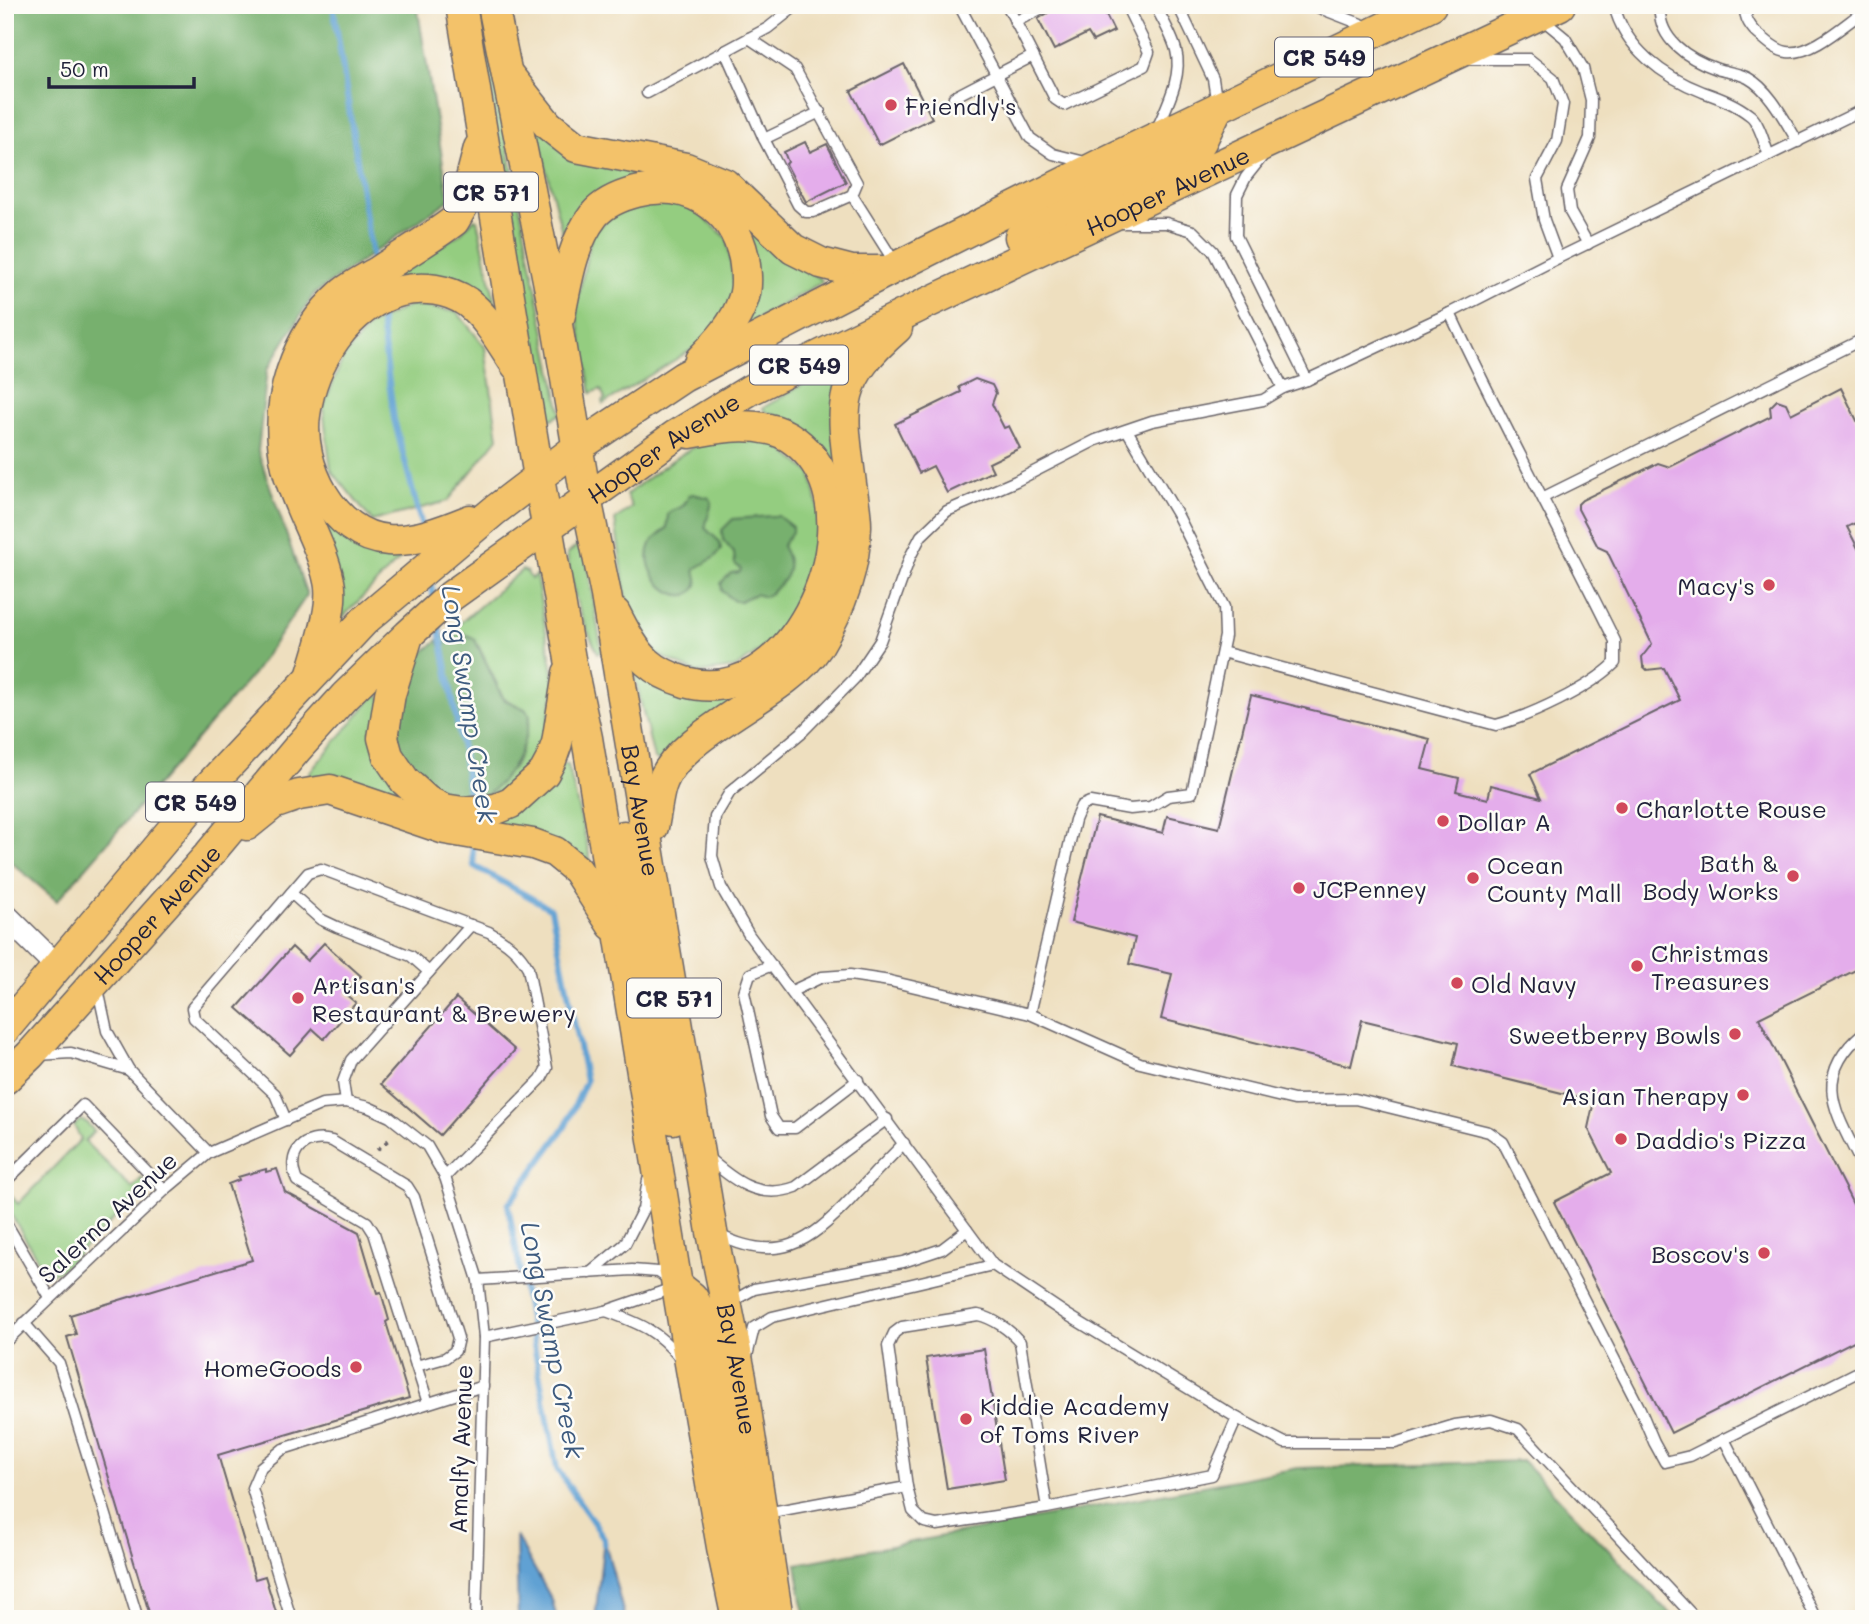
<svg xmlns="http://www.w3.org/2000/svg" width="1869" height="1624" font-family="Mali,sans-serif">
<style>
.green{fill:#94cd80;stroke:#5b785e;stroke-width:2}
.forest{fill:#77b06e;stroke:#4c6954;stroke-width:2}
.water{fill:#60a1d3;stroke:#416287;stroke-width:2}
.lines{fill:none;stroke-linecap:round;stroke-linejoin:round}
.stream{stroke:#60a1d3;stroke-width:6}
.building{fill:#e4adeb}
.service-casing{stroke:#696469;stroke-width:13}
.tertiary-casing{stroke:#696469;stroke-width:26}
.primary-casing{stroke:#696469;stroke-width:33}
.path{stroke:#696469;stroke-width:3.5;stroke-dasharray:5 5;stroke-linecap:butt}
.service{stroke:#fff;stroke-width:10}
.tertiary{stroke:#fff;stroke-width:23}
.primary{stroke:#f3c26a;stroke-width:30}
.poi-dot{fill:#d1495b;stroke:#fdfcf7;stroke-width:2.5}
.labels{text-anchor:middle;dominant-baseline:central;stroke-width:5;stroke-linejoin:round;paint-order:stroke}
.shield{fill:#fdfcf7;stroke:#646373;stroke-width:2}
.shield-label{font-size:23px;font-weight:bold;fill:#22223b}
.poi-label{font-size:24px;fill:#22223b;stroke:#fdfcf7;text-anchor:start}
.street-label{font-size:24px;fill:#22223b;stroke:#fdfcf7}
.water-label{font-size:26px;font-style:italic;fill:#3e5b7f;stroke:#fdfcf7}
</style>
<rect width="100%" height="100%" fill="#fdfcf7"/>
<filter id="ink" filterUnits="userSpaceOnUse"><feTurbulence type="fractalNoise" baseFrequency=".0143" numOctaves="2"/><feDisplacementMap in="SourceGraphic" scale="14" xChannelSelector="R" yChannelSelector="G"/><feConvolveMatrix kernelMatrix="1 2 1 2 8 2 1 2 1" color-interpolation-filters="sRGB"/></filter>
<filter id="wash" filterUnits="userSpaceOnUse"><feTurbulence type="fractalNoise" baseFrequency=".00686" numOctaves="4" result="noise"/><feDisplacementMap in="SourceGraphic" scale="28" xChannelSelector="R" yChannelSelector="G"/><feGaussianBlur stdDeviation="1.57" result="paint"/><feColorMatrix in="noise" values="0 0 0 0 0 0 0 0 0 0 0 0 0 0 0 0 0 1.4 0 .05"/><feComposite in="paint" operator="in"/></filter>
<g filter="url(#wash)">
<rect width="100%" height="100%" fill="#eedfbf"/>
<g class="green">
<polygon points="480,7 561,414 546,422 544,419 477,8"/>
<polygon points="534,121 655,173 575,218 562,232"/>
<polygon points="686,202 727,238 736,297 704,342 603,404 602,401 605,399 601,389 591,393 576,308 592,232 629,203"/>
<polygon points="474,219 477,220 498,315 389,277 460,234"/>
<polygon points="742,221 792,262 821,279 822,282 743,327"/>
<polygon points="411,305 457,312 485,347 498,438 448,501 372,521 331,470 323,408 343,358 370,325"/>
<polygon points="853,354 840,479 784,418 764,411 763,408"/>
<path d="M767,437L811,473L822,525L805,599L767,646L735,668L698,673L651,652L627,606L615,520L632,507L626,495C645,480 690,444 713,439C730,436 750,438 767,437Z"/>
<polygon points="314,498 401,558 337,623"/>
<path d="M580,544L585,550L602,652L598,653C579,615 573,595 567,554Z"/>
<polygon points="522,570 527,572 531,579 536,575 555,683 542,756 512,787 487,796 515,765 520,753 530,718 525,709 504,699 478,645 456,634 444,646 439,646 438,642"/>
<polygon points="630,656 752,688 659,761 654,759"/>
<polygon points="378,691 420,804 333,778 311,776 309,773"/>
<polygon points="565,764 568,765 593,870 475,818"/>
<polygon points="80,1120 86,1122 94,1131 85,1142 132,1188 142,1178 146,1188 61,1270 50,1274 42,1267 5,1204 5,1197 9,1193 18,1204 81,1139 74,1126"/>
</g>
<g class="forest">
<polygon points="5,5 417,5 449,200 314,294 267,370 258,451 307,595 253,674 57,901 5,857"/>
<path d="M693,494L709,498L712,502L705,528L720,542L721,549L715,557L695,569C695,574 699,580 697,585C685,614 636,576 651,544C654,537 662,533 667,528L668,514C680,505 682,512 689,495Z"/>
<path d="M772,516H778L792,527V532L782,546C796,570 786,581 765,597L755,594L740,601H734L722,591L721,583L731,573L740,572L741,569L735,564L734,553L723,540L722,530L733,519Z"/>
<path d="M462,633L474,638L503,699L525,709L530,715C526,743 517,765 497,786C493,789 489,794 485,796C448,809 398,766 393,732C392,726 408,671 412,665C417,655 431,647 439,639V644L442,647L456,634Z"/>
<polygon points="1523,1461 1675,1619 805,1619 796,1564 1298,1468"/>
</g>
<g class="water">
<polygon points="516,1536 552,1600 557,1619 518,1619"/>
<polygon points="604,1538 625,1619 595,1619"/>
</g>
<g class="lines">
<g class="stream">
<polyline points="333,5 373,263"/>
<polyline points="379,308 394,419 422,527"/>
<polyline points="430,576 434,600"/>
<polyline points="438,621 465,765 469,803"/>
<polyline points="472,842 474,866 551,909 586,1081 565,1127 508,1205 557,1469 604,1538 604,1544"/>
</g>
</g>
<g id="blocks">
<g class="building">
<polygon points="1049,5 1101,5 1114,31 1093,41 1088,33 1054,50 1038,19 1048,13"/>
<polygon points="904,64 932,118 879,145 851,91"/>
<polygon points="805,142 810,152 827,144 846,182 806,202 786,164 788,162 784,152"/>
<polygon points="975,379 992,385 996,393 992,404 1004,428 1009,426 1020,448 989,463 993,471 947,493 933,466 919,473 895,424 961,392 959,387"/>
<polygon points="1841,388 1864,435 1864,519 1847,527 1864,560 1864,966 1759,1018 1864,1226 1864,1336 1671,1433 1554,1202 1611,1173 1588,1128 1594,1101 1453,1066 1458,1043 1362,1020 1351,1066 1161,1019 1172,974 1129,964 1135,938 1071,922 1097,817 1163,833 1167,816 1219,828 1251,695 1430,739 1422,769 1459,778 1456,791 1488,799 1491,785 1541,798 1530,774 1680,700 1664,668 1647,670 1643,666 1642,657 1652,644 1607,551 1598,547 1578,509 1578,504 1582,500 1658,463 1670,467 1771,416 1770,407 1777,400 1786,403 1791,414"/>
<polygon points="324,943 361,976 345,994 356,1003 324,1039 313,1029 290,1055 237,1008 292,947 307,961"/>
<polygon points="456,998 515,1050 440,1135 381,1084"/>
<polygon points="266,1169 266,1172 277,1169 285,1192 359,1232 377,1293 381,1292 389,1320 386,1322 409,1398 218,1455 255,1579 265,1576 278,1619 151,1619 67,1337 76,1334 70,1315 252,1260 228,1184 239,1180 238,1177"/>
<polygon points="984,1349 1005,1480 947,1489 926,1358"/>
</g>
</g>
</g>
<g filter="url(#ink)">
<use href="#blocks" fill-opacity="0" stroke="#696469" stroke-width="2"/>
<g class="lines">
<g class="service-casing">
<g id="service">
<polyline points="959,5 1030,138 1053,154 1089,163"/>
<path d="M1155,5C1162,19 1172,35 1176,50C1183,76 1167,105 1157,129"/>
<polyline points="1178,5 1213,79 1217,105"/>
<polyline points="1312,5 1371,28"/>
<path d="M1614,5C1624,48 1664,77 1703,92C1720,98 1736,104 1751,116C1760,124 1764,144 1769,155"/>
<path d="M1660,5C1657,39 1688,59 1717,69C1726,72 1739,73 1748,78C1770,90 1785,121 1798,142"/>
<path d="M1750,5L1745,11C1746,22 1754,32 1763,38C1770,44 1778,51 1787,52C1811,56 1845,24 1864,11"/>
<polyline points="1542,19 1565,38 1583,68 1591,100 1590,138 1567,190 1570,212 1588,244"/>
<polyline points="1015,22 1042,8"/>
<polyline points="725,51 764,139 798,205 806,212 813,212 852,195 857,183 795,69 749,38"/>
<polyline points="1033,56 1055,99 1064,105 1144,66 1149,52 1126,5"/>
<polyline points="1470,59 1529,59 1553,78 1563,104 1557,141 1537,179 1544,220 1558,258"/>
<polyline points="647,93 768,28 797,5"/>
<polyline points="954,97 1033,56 1007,5"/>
<polyline points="764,139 820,112"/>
<polyline points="1262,157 1246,177 1237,195 1236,236 1307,380"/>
<polyline points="852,195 895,263"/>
<polyline points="1122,223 1166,223 1193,231 1213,251 1283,388"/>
<polyline points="1544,497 1857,342 1864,356"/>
<path d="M1222,652L1496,725C1530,716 1590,688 1615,663V641C1561,531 1502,424 1450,313"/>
<polyline points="291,893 320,919 337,927 411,956 429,972"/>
<polyline points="772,965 750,974 744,992 771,1116 779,1128 795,1128 858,1080"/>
<polyline points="98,989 107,1031 129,1070 209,1153"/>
<polyline points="792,991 822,977 850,975 890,981 1030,1014 1075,820 1081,806 1090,802 1130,809 1150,807 1168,796 1192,793 1225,636 1224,607 1178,516 1127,430"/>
<polyline points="1030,1014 1140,1063 1294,1100 1355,1099 1489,1132 1503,1142 1640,1409 1654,1442 1665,1462 1690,1456 1864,1369"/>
<path d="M1864,1032C1808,1079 1838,1115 1864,1169"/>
<polyline points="37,1055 71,1053 129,1070"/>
<polyline points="346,1102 343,1082 351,1060 471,925"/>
<path d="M286,1120L275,1094L194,1018L192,1008L308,873L321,869L489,932C506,942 519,951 528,968L547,1068L541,1079L445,1177"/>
<path d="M706,1156C733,1180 758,1201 796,1187L887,1119"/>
<polyline points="5,1182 83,1105 165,1190"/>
<polyline points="5,1221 50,1298"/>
<path d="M717,1234C778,1265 809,1243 851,1199C868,1180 886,1161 904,1143"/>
<polyline points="590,1273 625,1244 643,1209 648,1180"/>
<polyline points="478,1280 632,1270 658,1272 671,1281"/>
<polyline points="731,1302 754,1289 903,1262 942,1249 967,1230"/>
<path d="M606,1311C641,1324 657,1330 681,1359"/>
<polyline points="24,1323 59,1363 137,1616"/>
<polyline points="484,1337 606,1311 673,1288"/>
<polyline points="5,1342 165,1190 209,1153 322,1104 346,1102 368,1107 390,1117 427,1146 445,1177 478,1280 484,1337 476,1619"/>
<polyline points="747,1356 754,1328 772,1317 993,1265"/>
<path d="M416,1366L445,1358L455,1351L458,1338L414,1197L407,1186L332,1141C304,1134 285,1153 297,1181L367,1222L374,1233L428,1403"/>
<polyline points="1724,1439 1816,1619"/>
<path d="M1047,1508L1020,1342C1010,1330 993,1318 978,1315L902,1327L894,1333L888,1346L907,1487L913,1511L924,1522L937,1525L1047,1508L1212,1475L1237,1418"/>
<polyline points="766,1513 907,1487"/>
<polyline points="291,1619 252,1488 261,1467 283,1449 483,1386"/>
<polyline points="1696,1619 1518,1429 1491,1420 1455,1425 1395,1443 1285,1443 1237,1418 1066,1314 993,1265 749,935 721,887 712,856 715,817 730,792 801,733 855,678 880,641 910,557 921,536 947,511 1016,481 1096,440 1152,421 1263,400 1283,388 1307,380 1450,313 1558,258 1864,109"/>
</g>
</g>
<g class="tertiary-casing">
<polyline id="tertiary" points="5,915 58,967"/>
</g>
<g class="primary-casing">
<g id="primary">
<polyline points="461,5 547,526 570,659 587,738 686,1340 723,1553 737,1619"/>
<path id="s1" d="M493,5L557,325L586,498L606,595L712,1232L741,1377L778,1619"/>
<polyline points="510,77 548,125 576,147 686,168 725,184 793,249 821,263 852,271 888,271"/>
<polyline points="1020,237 1185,154 1201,142 1217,109"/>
<path d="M560,315C567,281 572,243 594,215C604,203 621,196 636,192C686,179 733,205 744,258C746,271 748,287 743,300C735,324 718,342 700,360"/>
<path d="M470,520C445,530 416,542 388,540C333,536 298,465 305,415C312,362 347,305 401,291C423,286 448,289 467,302C489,319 501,343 516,365"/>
<path d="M615,613C624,630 633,649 647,662C657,671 672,678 685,682C789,711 869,541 815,462C805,447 787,432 769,429C742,423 717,428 690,433"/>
<polyline points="407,639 390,694 383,738 388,756 405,781 427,801 444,809 463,812 496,809 511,803 544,773 551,760 557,743 568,673"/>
<path d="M312,674C319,649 335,606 329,581C321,542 296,506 287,467C272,404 295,335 343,293C353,285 367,278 379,271C404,254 430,239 454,221L465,202L479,148"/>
<polyline points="247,825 273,804 299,795 330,790 445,829 533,844 555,852 577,870 612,925"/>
<path d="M653,827C656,814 657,799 661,786C678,731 785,697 818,646C841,608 855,570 856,526C856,512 853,498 851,484C841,405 834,383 897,328"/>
<polyline points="624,836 673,1119"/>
<polyline points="5,1029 208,787 365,620 494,511 578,447 683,377 888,271 1099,165 1431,5"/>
<path id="s2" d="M5,1079L30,1055L206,858L297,749L345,696L408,635L451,596L676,435L750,390L927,303L1560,5"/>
<polyline points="678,1286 692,1297 705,1319 752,1585 765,1619"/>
</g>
</g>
<polyline class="path" points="377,1150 392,1137"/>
<use href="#service" class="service"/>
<use href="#tertiary" class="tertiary"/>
<use href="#primary" class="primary"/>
</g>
</g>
<g class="poi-dot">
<circle cx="891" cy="105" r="7"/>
<circle cx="1769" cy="585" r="7"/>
<circle cx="1622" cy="808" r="7"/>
<circle cx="1443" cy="821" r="7"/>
<circle cx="1793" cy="876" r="7"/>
<circle cx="1473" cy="878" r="7"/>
<circle cx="1299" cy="888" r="7"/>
<circle cx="1637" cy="966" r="7"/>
<circle cx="1457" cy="983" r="7"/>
<circle cx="298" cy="998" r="7"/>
<circle cx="1735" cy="1034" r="7"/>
<circle cx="1743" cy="1095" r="7"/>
<circle cx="1621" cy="1139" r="7"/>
<circle cx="1764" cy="1253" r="7"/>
<circle cx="356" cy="1367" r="7"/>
<circle cx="966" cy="1419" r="7"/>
</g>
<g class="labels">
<g class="shield">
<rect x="1275" y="37.5" width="98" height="39" rx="5"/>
<rect x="444" y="172.5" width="94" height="39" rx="5"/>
<rect x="750" y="345.5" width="98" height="39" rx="5"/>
<rect x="146" y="782.5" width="98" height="39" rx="5"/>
<rect x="627" y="978.5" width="94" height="39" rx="5"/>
</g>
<g class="shield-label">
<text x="1324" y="57">CR 549</text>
<text x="491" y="192">CR 571</text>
<text x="799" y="365">CR 549</text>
<text x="195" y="802">CR 549</text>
<text x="674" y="998">CR 571</text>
</g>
<g class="poi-label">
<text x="905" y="105">Friendly's</text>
<text x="1755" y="585" text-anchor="end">Macy's</text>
<text x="1636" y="808">Charlotte Rouse</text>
<text x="1457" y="821">Dollar A</text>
<text x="1779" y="862" text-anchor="end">Bath &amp;<tspan x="1779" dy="28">Body Works</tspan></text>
<text x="1487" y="864">Ocean<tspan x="1487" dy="28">County Mall</tspan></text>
<text x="1313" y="888">JCPenney</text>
<text x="1651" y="952">Christmas<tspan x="1651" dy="28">Treasures</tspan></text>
<text x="1471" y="983">Old Navy</text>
<text x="312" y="984">Artisan's<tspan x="312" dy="28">Restaurant &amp; Brewery</tspan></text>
<text x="1721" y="1034" text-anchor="end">Sweetberry Bowls</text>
<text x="1729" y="1095" text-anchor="end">Asian Therapy</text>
<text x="1635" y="1139">Daddio's Pizza</text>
<text x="1750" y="1253" text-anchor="end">Boscov's</text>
<text x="342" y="1367" text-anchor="end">HomeGoods</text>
<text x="980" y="1405">Kiddie Academy<tspan x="980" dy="28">of Toms River</tspan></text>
</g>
<g class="street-label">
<text stroke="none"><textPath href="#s2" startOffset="1484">Hooper Avenue</textPath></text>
<text stroke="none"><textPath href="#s2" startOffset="917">Hooper Avenue</textPath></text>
<text stroke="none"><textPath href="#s1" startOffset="819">Bay Avenue</textPath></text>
<text stroke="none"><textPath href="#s2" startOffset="224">Hooper Avenue</textPath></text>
<text transform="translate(107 1217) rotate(-43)">Salerno Avenue</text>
<text stroke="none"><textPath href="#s1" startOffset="1386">Bay Avenue</textPath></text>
<text transform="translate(460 1449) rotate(-88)">Amalfy Avenue</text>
</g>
<g class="water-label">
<text transform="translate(470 704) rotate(81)">Long Swamp Creek</text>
<text transform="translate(553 1340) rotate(79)">Long Swamp Creek</text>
</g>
</g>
<rect width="1869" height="1624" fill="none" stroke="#fdfcf7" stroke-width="28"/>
<path d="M49 77v10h145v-10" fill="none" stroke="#22223b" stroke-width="3.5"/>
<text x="60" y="77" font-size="21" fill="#22223b" stroke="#fdfcf7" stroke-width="5" paint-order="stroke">50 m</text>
</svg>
